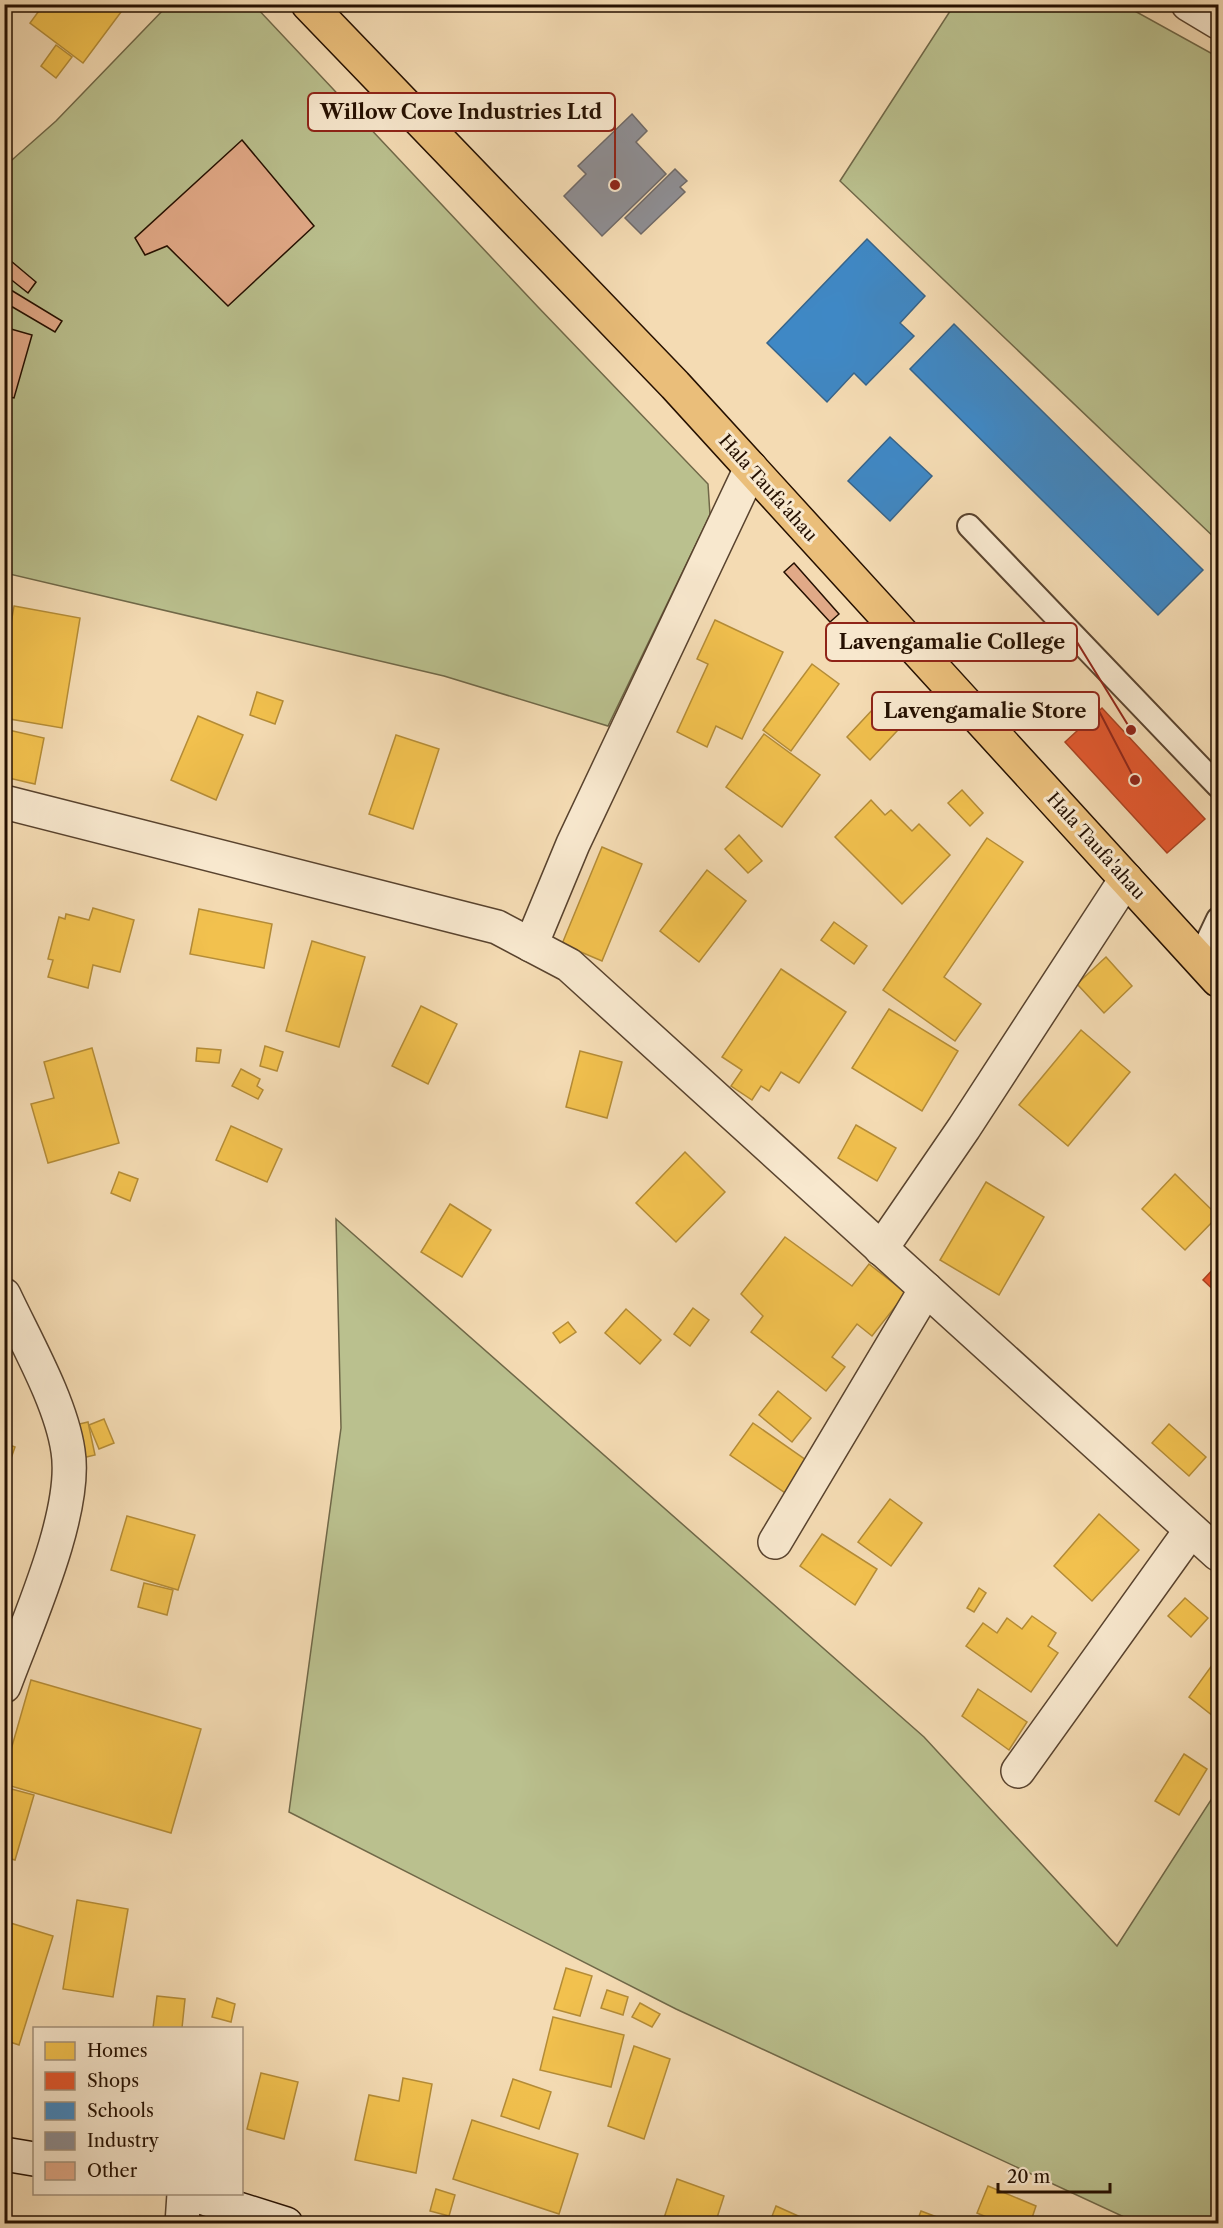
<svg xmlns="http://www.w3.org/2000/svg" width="1223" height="2228" font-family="'Libre Caslon Text',serif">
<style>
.green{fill:#bac08e;stroke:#706848;stroke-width:1.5}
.homes{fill:#f2c14e;stroke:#b48c37;stroke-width:1.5}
.shops{fill:#e4572e;stroke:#ab4220;stroke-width:1.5}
.schools{fill:#3f88c5;stroke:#37648a;stroke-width:1.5}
.industry{fill:#8d8d92;stroke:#6e6866;stroke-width:1.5}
.building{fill:#e1a987;stroke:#251001;stroke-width:1.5}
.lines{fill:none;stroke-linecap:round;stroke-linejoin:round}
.lane-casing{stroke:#59432e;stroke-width:26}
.street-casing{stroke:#59432e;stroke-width:36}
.secondary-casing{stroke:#251001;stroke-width:36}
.primary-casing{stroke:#251001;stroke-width:36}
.lane{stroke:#f8e8ce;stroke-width:22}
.street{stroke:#f8e8ce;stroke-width:33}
.secondary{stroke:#f8e8ce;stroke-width:33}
.primary{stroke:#eabe7a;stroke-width:33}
.labels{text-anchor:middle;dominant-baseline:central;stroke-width:6;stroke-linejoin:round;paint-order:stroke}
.street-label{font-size:18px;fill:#251001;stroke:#f8e8ce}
.leader{fill:none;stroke:#8f2418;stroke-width:2}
.callout-dot{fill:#8f2418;stroke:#f8e8ce;stroke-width:2}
.callout{fill:#f8e8ce;stroke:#8f2418;stroke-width:2}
.callout-label{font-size:20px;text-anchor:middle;font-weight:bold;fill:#251001}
</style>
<rect width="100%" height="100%" fill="#f4dbb3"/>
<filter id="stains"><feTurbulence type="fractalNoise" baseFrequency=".00333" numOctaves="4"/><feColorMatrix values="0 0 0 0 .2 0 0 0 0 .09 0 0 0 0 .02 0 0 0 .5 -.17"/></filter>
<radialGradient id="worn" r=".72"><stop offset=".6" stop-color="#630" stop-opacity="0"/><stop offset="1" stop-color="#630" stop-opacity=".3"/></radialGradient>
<g class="green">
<polygon points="168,5 254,5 538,307 708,484 710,515 608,726 444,676 5,573 4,167 56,121"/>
<polygon points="954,5 1124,5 1218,57 1218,541 840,181"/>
<polygon points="336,1219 924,1737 1117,1946 1218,1789 1218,2223 1137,2223 676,2009 289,1812 341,1428"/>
</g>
<g class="homes">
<polygon points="44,4 127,4 83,63 30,23"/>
<polygon points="56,45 72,57 56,78 41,66"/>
<polygon points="14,606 80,618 62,728 4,718 4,664"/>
<polygon points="715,620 783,652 742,739 716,726 707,747 677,732 708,664 697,659"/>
<polygon points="812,664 839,684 791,751 763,730"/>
<polygon points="257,692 283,701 275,724 250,715"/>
<polygon points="887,694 911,716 870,760 847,737"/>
<polygon points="198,716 243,735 216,800 171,780"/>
<polygon points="4,729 44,738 35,784 4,777"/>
<polygon points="764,734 820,775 782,827 726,787"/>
<polygon points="396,735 439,749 413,829 369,814"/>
<polygon points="962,790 983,813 970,826 948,803"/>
<polygon points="871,800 885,815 891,810 912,831 919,824 950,855 902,904 835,837"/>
<polygon points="739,835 762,861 748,873 725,849"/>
<polygon points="987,838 1023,862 944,977 981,1004 955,1041 883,990"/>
<polygon points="602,847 642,864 602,961 562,944"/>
<polygon points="707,870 746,901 699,962 660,931"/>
<polygon points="93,908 134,920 120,972 93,965 88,988 48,977 53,960 48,959 59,917 65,919 66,914 89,920"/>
<polygon points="199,909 272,924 264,968 190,954"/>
<polygon points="834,922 867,946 854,964 821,940"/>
<polygon points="312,941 365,957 339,1047 286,1031"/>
<polygon points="1106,957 1132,986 1104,1013 1077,984"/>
<polygon points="781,969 846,1012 799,1083 781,1072 769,1091 761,1086 752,1100 731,1086 742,1070 722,1057"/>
<polygon points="421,1006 457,1024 428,1084 392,1066"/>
<polygon points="889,1009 958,1051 922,1111 852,1068"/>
<polygon points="1081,1030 1130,1072 1068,1146 1019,1105"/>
<polygon points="265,1046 283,1052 277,1071 260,1066"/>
<polygon points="92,1048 119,1143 48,1163 31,1104 54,1098 44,1062"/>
<polygon points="197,1048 221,1050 219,1063 196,1061"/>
<polygon points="580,1051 622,1062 607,1118 566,1107"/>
<polygon points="241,1069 260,1079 257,1086 263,1090 258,1099 232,1086"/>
<polygon points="856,1125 896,1148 877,1181 838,1158"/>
<polygon points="231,1126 282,1149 267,1182 216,1160"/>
<polygon points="685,1152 725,1192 676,1242 636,1203"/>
<polygon points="119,1172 138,1179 130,1201 111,1193"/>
<polygon points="1175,1174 1218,1216 1185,1250 1142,1209"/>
<polygon points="986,1182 1044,1217 999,1295 940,1260"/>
<polygon points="450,1204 491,1230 462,1277 421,1252"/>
<polygon points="785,1237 852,1286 869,1264 906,1293 872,1336 857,1324 832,1357 845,1367 826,1391 751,1332 763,1316 741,1294"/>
<polygon points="693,1308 709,1320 690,1346 674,1334"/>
<polygon points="626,1309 661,1340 640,1364 605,1333"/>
<polygon points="568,1322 576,1332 560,1343 553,1333"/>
<polygon points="778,1391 811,1418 792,1442 759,1415"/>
<polygon points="104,1419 114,1443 99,1449 89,1425"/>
<polygon points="88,1422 95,1455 82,1458 75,1425"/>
<polygon points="753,1423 816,1467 794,1499 730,1455"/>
<polygon points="1169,1424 1206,1457 1189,1476 1152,1443"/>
<polygon points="4,1443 15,1447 6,1473 4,1472"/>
<polygon points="890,1499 922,1523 891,1566 858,1542"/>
<polygon points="1099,1514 1139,1550 1092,1601 1054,1566"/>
<polygon points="127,1516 195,1535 178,1590 111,1570"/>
<polygon points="822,1534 877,1569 855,1605 800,1566"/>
<polygon points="144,1583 173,1590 167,1615 138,1607"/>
<polygon points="979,1588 986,1593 974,1612 967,1608"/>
<polygon points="1185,1598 1208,1618 1191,1637 1168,1616"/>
<polygon points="1032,1616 1056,1633 1048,1646 1058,1653 1031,1692 966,1646 983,1623 997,1633 1007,1618 1022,1629"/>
<polygon points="1218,1657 1218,1720 1189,1697"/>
<polygon points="31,1680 201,1729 171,1833 4,1784 4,1774"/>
<polygon points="978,1689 1027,1722 1009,1750 962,1716"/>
<polygon points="1184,1754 1207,1769 1179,1815 1155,1801"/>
<polygon points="4,1787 34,1795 15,1860 4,1857"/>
<polygon points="77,1900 128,1909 113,1997 63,1989"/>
<polygon points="4,1921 53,1936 19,2045 4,2040"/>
<polygon points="566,1968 592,1976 580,2016 554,2009"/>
<polygon points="607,1990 628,1997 623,2015 601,2008"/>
<polygon points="157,1996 185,1999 182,2028 153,2028"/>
<polygon points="217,1998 235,2004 231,2022 212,2017"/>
<polygon points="640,2003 660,2014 652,2027 632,2017"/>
<polygon points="553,2017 624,2035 611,2087 540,2070"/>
<polygon points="634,2046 670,2059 644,2139 608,2126"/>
<polygon points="261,2073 298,2082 284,2139 247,2129"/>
<polygon points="403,2078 432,2084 416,2173 355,2160 369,2095 399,2101"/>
<polygon points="513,2079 551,2092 539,2129 501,2116"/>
<polygon points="472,2120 578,2154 559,2214 453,2179"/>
<polygon points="677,2179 724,2196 715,2224 662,2224"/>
<polygon points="988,2186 1036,2206 1030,2224 1003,2224 977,2213"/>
<polygon points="436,2189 455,2195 449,2216 430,2211"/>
<polygon points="776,2206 816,2224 769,2224"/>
<polygon points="921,2211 950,2222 949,2224 916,2224"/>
</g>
<g class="shops">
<polygon points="1102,708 1205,819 1167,853 1065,742"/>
<polygon points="1218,1264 1218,1294 1203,1280"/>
</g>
<g class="schools">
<polygon points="867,239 925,296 900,323 914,336 866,385 854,373 827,402 767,343"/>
<polygon points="954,324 1203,570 1158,615 910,369"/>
<polygon points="890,437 932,476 890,521 848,481"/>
</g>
<g class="industry">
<polygon points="632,114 647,131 636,142 666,174 602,236 564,196 586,174 578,166"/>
<polygon points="675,169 687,181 680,187 685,192 641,234 625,218"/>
</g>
<g class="building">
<polygon points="242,140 314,226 228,306 167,246 145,255 135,238"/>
<polygon points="11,261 36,282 28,293 4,274 4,268"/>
<polygon points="6,287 62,321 55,332 4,302"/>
<polygon points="4,327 32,335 14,398 4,396"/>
<polygon points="794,563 839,614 830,622 784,572"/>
</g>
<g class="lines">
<g class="lane-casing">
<g id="lane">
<polyline points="969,526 1218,786"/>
<polyline points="1199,959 1218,919"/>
</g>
</g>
<g class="street-casing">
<g id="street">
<polyline points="1188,4 1218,22"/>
<polyline points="4,802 497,927 569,965 1218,1554"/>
<polyline points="531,945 573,844 751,468"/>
<polyline points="881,1249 964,1128 1126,879"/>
<path d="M4,1295C25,1340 61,1402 68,1451C78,1513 26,1626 4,1686"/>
<polyline points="775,1542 926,1289"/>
<polyline points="1018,1771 1191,1530"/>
<polyline points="182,2224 184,2194"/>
</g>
</g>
<g class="secondary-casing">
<g id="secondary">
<polyline points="4,2154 34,2159"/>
<polyline points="191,2194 286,2224"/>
</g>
</g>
<g class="primary-casing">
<polyline id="primary" points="308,4 675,385 1218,980"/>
</g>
<use href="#lane" class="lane"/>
<use href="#street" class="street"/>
<use href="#secondary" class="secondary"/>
<use href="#primary" class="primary"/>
</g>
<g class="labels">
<g class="street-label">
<text transform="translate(768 488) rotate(48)">Hala Taufa'ahau</text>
<text transform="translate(1096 846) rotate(48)">Hala Taufa'ahau</text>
</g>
</g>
<path class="leader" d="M615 185L615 112M1131 730L1077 642M1135 780L1099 711"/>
<g class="callout-dot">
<circle cx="615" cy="185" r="6"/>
<circle cx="1131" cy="730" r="6"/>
<circle cx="1135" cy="780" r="6"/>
</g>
<g class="callout">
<rect x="308" y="93" width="307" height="38" rx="6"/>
<rect x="826" y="623" width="251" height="38" rx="6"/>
<rect x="872" y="692" width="227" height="38" rx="6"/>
</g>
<g class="callout-label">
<text x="461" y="119">Willow Cove Industries Ltd</text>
<text x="952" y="649">Lavengamalie College</text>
<text x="985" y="718">Lavengamalie Store</text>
</g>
<rect width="1223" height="2228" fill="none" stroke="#f4dbb3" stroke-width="24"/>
<rect x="6" y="6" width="1211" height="2216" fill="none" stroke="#251001" stroke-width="3"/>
<rect x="12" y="12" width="1199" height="2204" fill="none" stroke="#251001" stroke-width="1.5"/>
<rect x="33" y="2027" width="210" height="168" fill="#f8e8ce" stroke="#a4927c" stroke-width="1.5"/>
<rect x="45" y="2042" width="30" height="18" fill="#f2c14e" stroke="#a4927c" stroke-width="1.5"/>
<text x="87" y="2057" font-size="18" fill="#251001">Homes</text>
<rect x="45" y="2072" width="30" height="18" fill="#e4572e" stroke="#a4927c" stroke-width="1.5"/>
<text x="87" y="2087" font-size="18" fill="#251001">Shops</text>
<rect x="45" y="2102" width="30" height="18" fill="#3f88c5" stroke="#a4927c" stroke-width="1.5"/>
<text x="87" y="2117" font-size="18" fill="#251001">Schools</text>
<rect x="45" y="2132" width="30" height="18" fill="#8d8d92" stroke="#a4927c" stroke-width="1.5"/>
<text x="87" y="2147" font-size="18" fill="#251001">Industry</text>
<rect x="45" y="2162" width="30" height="18" fill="#e1a987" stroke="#a4927c" stroke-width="1.5"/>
<text x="87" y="2177" font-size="18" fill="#251001">Other</text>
<path d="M998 2183v9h112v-9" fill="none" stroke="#251001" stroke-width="3"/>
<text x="1007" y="2183" font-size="18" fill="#251001" stroke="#f8e8ce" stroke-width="4.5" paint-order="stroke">20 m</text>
<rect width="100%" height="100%" filter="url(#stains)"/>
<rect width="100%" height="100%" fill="url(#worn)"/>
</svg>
